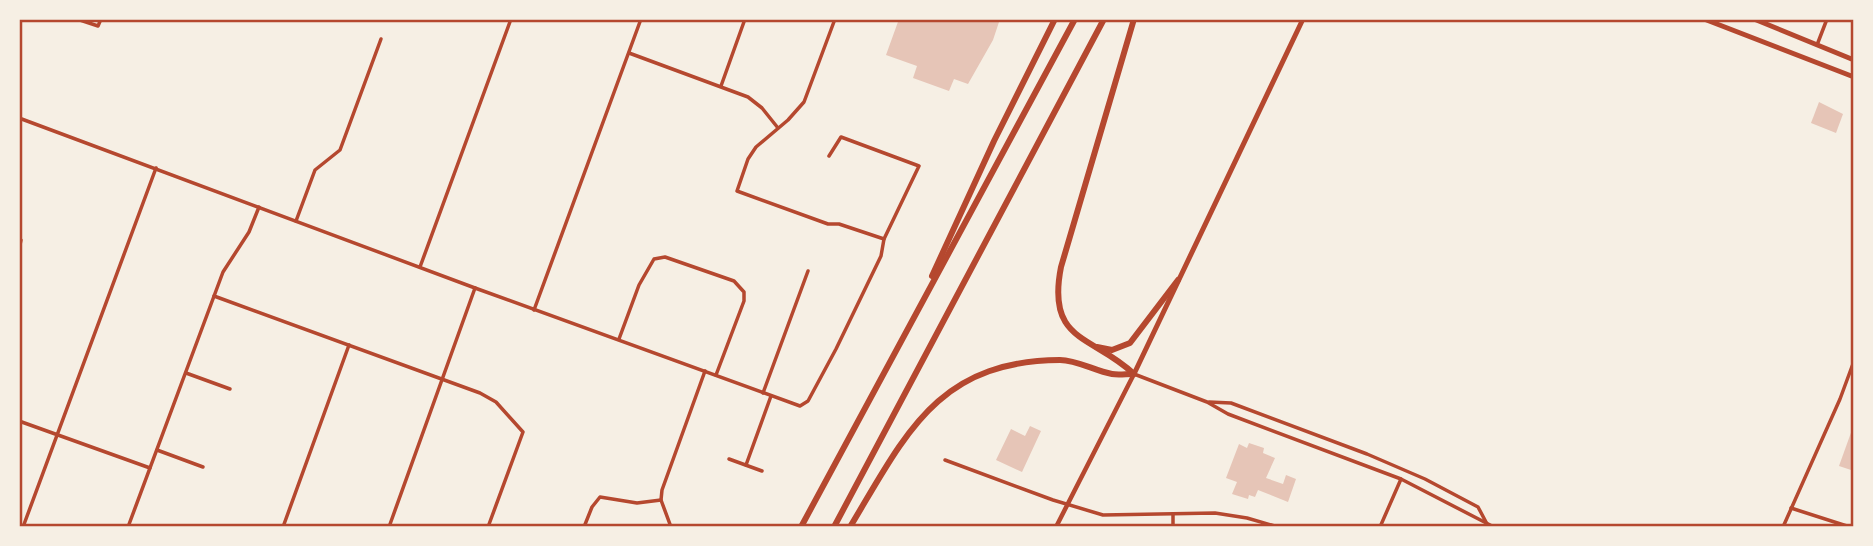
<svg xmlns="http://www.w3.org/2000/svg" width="1873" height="546" font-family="'Libre Baskerville',serif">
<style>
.building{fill:#e6c5b7}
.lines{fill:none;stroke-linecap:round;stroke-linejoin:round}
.minor{stroke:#b5482f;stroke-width:3.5}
.tertiary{stroke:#b5482f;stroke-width:3.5}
.secondary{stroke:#b5482f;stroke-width:4.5}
.primary{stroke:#b5482f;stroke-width:5}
.motorway{stroke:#b5482f;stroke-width:6}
.neatline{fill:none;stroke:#b5482f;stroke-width:2.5}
</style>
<rect width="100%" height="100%" fill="#f6efe4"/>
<g class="building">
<polygon points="899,19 1000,19 993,40 968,84 954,79 949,91 913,78 917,66 886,55"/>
<polygon points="1819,102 1843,114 1836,133 1811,123"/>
<polygon points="1030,426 1041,431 1022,472 996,460 1011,429 1025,436"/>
<polygon points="1853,427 1854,427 1854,471 1839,466"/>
<polygon points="1249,443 1264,448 1263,453 1275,458 1266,478 1283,484 1286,475 1296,479 1288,502 1258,490 1255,497 1249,495 1248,499 1232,494 1237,482 1226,478 1239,444 1247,448"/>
</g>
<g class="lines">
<g class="minor">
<polyline points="77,19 98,26 101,19"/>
<polyline points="835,19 804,102 788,120 756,147 748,159 737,191 828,224 839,224 884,239"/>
<polyline points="1817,45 1827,19"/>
<polyline points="629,53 748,97 762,108 778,128"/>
<polyline points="721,86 745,19"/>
<polyline points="19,118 475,288 800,406 808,401 836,349 881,256 884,239 919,166 841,137 829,156"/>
<polyline points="296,221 315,170 340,150 381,39"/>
<polyline points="19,239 21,240 19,250"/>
<polyline points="420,267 511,19"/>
<polyline points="214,296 480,393 496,402 523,432 488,527"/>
<polyline points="534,310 641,19"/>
<polyline points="619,339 639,285 654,259 665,257 734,281 744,292 744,301 716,375"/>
<polyline points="186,373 230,389"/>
<polyline points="763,393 808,271"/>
<polyline points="19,421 150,468"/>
<polyline points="157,450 203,467"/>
<polyline points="729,459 762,471"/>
<polyline points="945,460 1053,500 1103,515 1215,513 1247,518 1278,527"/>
<polyline points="746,465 771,396"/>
<polyline points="1791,508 1850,527"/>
<polyline points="1173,514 1173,527"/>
<polyline points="23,527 156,168"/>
<polyline points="128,527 223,272 249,232 259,207"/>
<polyline points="283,527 349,345"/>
<polyline points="389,527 475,288"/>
<polyline points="584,527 592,507 600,497 637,503 661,500"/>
<polyline points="671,527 661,500 662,490 705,371"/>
<polyline points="1380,527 1401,479"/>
</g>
<g class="tertiary">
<polyline points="1134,374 1207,402 1228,414 1401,479 1494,527"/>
<polyline points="1209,402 1231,403 1367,454 1425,479 1478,507 1486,522"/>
<polyline points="1783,527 1840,399 1854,361"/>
</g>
<polyline class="secondary" points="1056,527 1134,374"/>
<g class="primary">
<polyline points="1704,19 1854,77"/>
<polyline points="1754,19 1854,60"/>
<polyline points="1134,374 1303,19"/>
</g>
<g class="motorway">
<path d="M1134,19L1061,267C1046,343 1093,335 1134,374"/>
<polyline points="932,276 994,141 1055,19"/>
<polyline points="1097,347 1112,350 1130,343 1178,280"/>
<polyline points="801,527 1075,19"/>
<polyline points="834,527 1104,19"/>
<path d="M850,527C906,434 937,361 1060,360C1077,360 1095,371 1112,374C1118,375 1126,374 1133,374"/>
</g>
</g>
<rect width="1873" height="546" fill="none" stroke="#f6efe4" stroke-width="42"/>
<rect x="21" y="21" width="1831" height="504" class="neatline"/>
</svg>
